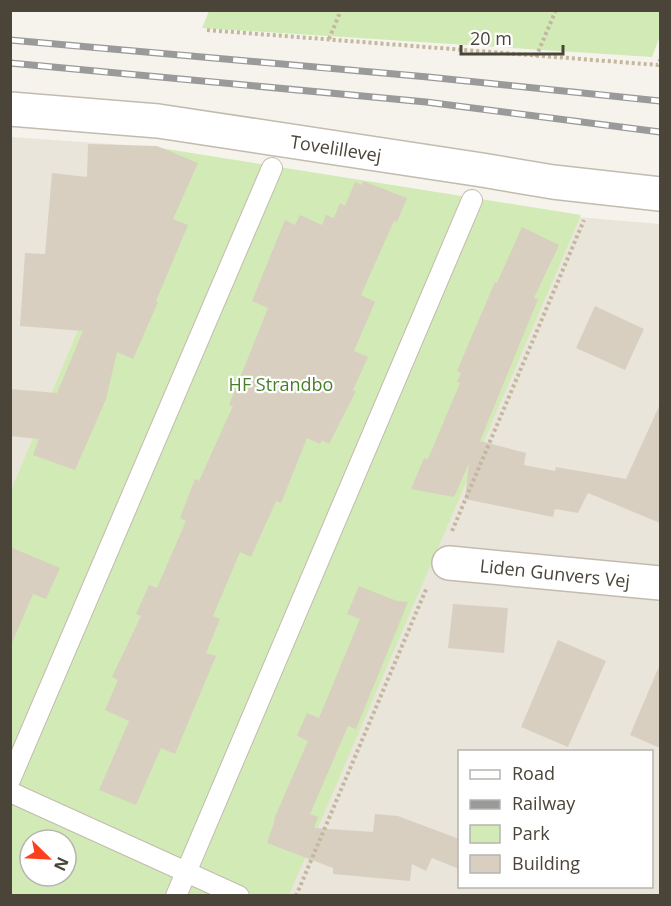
<svg xmlns="http://www.w3.org/2000/svg" width="671" height="906" font-family="'Open Sans',sans-serif">
<style>
.residential{fill:#eae5da;fill-rule:evenodd}
.green{fill:#d2eab5;fill-rule:evenodd}
.building{fill:#d8cfc1}
.lines{fill:none;stroke-linecap:round;stroke-linejoin:round}
.lane-casing{stroke:#c2bbae;stroke-width:22}
.street-casing{stroke:#c2bbae;stroke-width:36}
.path{stroke:#c4b79f;stroke-width:4;stroke-dasharray:3 3;stroke-linecap:butt}
.lane{stroke:#fff;stroke-width:20}
.street{stroke:#fff;stroke-width:33}
.rail-casing{stroke:#9a9a9a;stroke-width:7}
.rail{stroke:#fff;stroke-width:4.5;stroke-dasharray:14;stroke-linecap:butt}
.labels{text-anchor:middle;dominant-baseline:central;stroke-width:4.5;stroke-linejoin:round;paint-order:stroke}
.street-label{font-size:18px;fill:#4b4439;stroke:#fff}
.park-label{font-size:18px;fill:#4a7f2a;stroke:#fff}
</style>
<rect width="100%" height="100%" fill="#f6f3ec"/>
<g class="residential">
<polygon points="11,137 154,147 11,490"/>
<path d="M578,217L660,224V895L287,896ZM460,752H652V886H460Z"/>
</g>
<g class="green">
<polygon points="209,11 660,11 660,36 652,57 202,28"/>
<path d="M154,147L581,215L289,895L11,896V490ZM30,840H66V876H30Z"/>
</g>
<g class="building">
<polygon points="88,144 157,146 198,163 173,219 188,225 156,301 158,302 133,359 117,352 106,399 75,470 33,455 39,439 10,436 10,389 57,393 83,331 20,326 25,253 45,254 52,173 87,177"/>
<polygon points="363,181 407,198 397,222 394,221 361,295 375,302 354,351 368,357 353,390 356,391 329,444 322,440 320,444 307,438 281,503 276,501 251,557 240,552 213,616 220,619 206,653 216,656 175,754 161,748 136,805 99,790 129,721 105,710 118,680 112,677 141,616 136,614 149,585 157,588 186,521 180,518 195,479 199,481 233,406 229,405 268,308 252,301 285,220 295,225 300,215 322,225 326,215 334,218 340,203 345,206 355,182 362,185"/>
<polygon points="522,227 559,245 534,298 538,299 480,441 526,453 524,465 555,471 556,467 626,479 660,404 660,523 588,493 578,513 555,509 553,517 465,499 469,463 454,497 411,489 424,458 428,459 460,383 457,382 461,373 457,371 495,282 497,283"/>
<polygon points="595,306 644,329 625,370 576,348"/>
<polygon points="10,547 60,568 46,599 33,594 11,645"/>
<polygon points="359,586 397,601 408,602 356,729 348,726 310,814 318,817 314,828 373,832 375,814 398,816 459,839 459,869 432,858 426,871 412,864 410,881 333,874 333,868 267,843 275,820 274,819 308,741 297,736 307,713 319,718 360,619 347,614"/>
<polygon points="453,604 508,608 504,653 448,648"/>
<polygon points="558,640 606,661 568,747 521,727"/>
<polygon points="660,664 660,748 630,735"/>
</g>
<g class="lines">
<g class="lane-casing">
<g id="lane">
<polyline points="10,780 272,168"/>
<polyline points="10,792 239,896"/>
<polyline points="176,896 472,200"/>
</g>
</g>
<g class="street-casing">
<g id="street">
<polyline points="10,109 158,121 482,170 553,182 660,194"/>
<polyline points="449,563 660,583"/>
</g>
</g>
<g class="path">
<polyline points="207,30 658,65 660,60"/>
<polyline points="329,39 341,10"/>
<polyline points="536,57 556,10"/>
<polyline points="452,531 584,220"/>
<polyline points="296,896 427,587"/>
</g>
<use href="#lane" class="lane"/>
<use href="#street" class="street"/>
<g class="rail-casing">
<g id="rail">
<polyline points="10,40 428,77 660,101"/>
<polyline points="10,63 426,102 660,132"/>
</g>
</g>
<use href="#rail" class="rail"/>
</g>
<g class="labels">
<g class="street-label">
<text transform="translate(336 148) rotate(9)">Tovelillevej</text>
<text transform="translate(555 573) rotate(6)">Liden Gunvers Vej</text>
</g>
<g class="park-label">
<text x="281" y="384">HF Strandbo</text>
</g>
</g>
<rect width="671" height="906" fill="none" stroke="#4b4439" stroke-width="24"/>
<rect x="458" y="750" width="195" height="138" fill="#ffffff" stroke="#b7b4b0" stroke-width="1.5"/>
<rect x="470" y="770" width="30" height="9" fill="#ffffff" stroke="#b7b4b0" stroke-width="1.5"/>
<text x="512" y="780" font-size="18" fill="#4b4439">Road</text>
<rect x="470" y="800" width="30" height="9" fill="#9a9a9a" stroke="#b7b4b0" stroke-width="1.5"/>
<text x="512" y="810" font-size="18" fill="#4b4439">Railway</text>
<rect x="470" y="825" width="30" height="18" fill="#d2eab5" stroke="#b7b4b0" stroke-width="1.5"/>
<text x="512" y="840" font-size="18" fill="#4b4439">Park</text>
<rect x="470" y="855" width="30" height="18" fill="#d8cfc1" stroke="#b7b4b0" stroke-width="1.5"/>
<text x="512" y="870" font-size="18" fill="#4b4439">Building</text>
<g transform="translate(48 858) rotate(114)"><circle r="28" fill="#ffffff" stroke="#b7b4b0" stroke-width="1.5"/>
<path d="M0-4.5L10 22L0 15L-10 22Z" fill="#fc3f1d"/>
<text y="-9" font-size="16" font-weight="bold" text-anchor="middle" fill="#4b4439">N</text>
</g>
<path d="M461 45v9h102v-9" fill="none" stroke="#4b4439" stroke-width="3"/>
<text x="470" y="45" font-size="18" fill="#4b4439" stroke="#ffffff" stroke-width="4.5" paint-order="stroke">20 m</text>
</svg>
